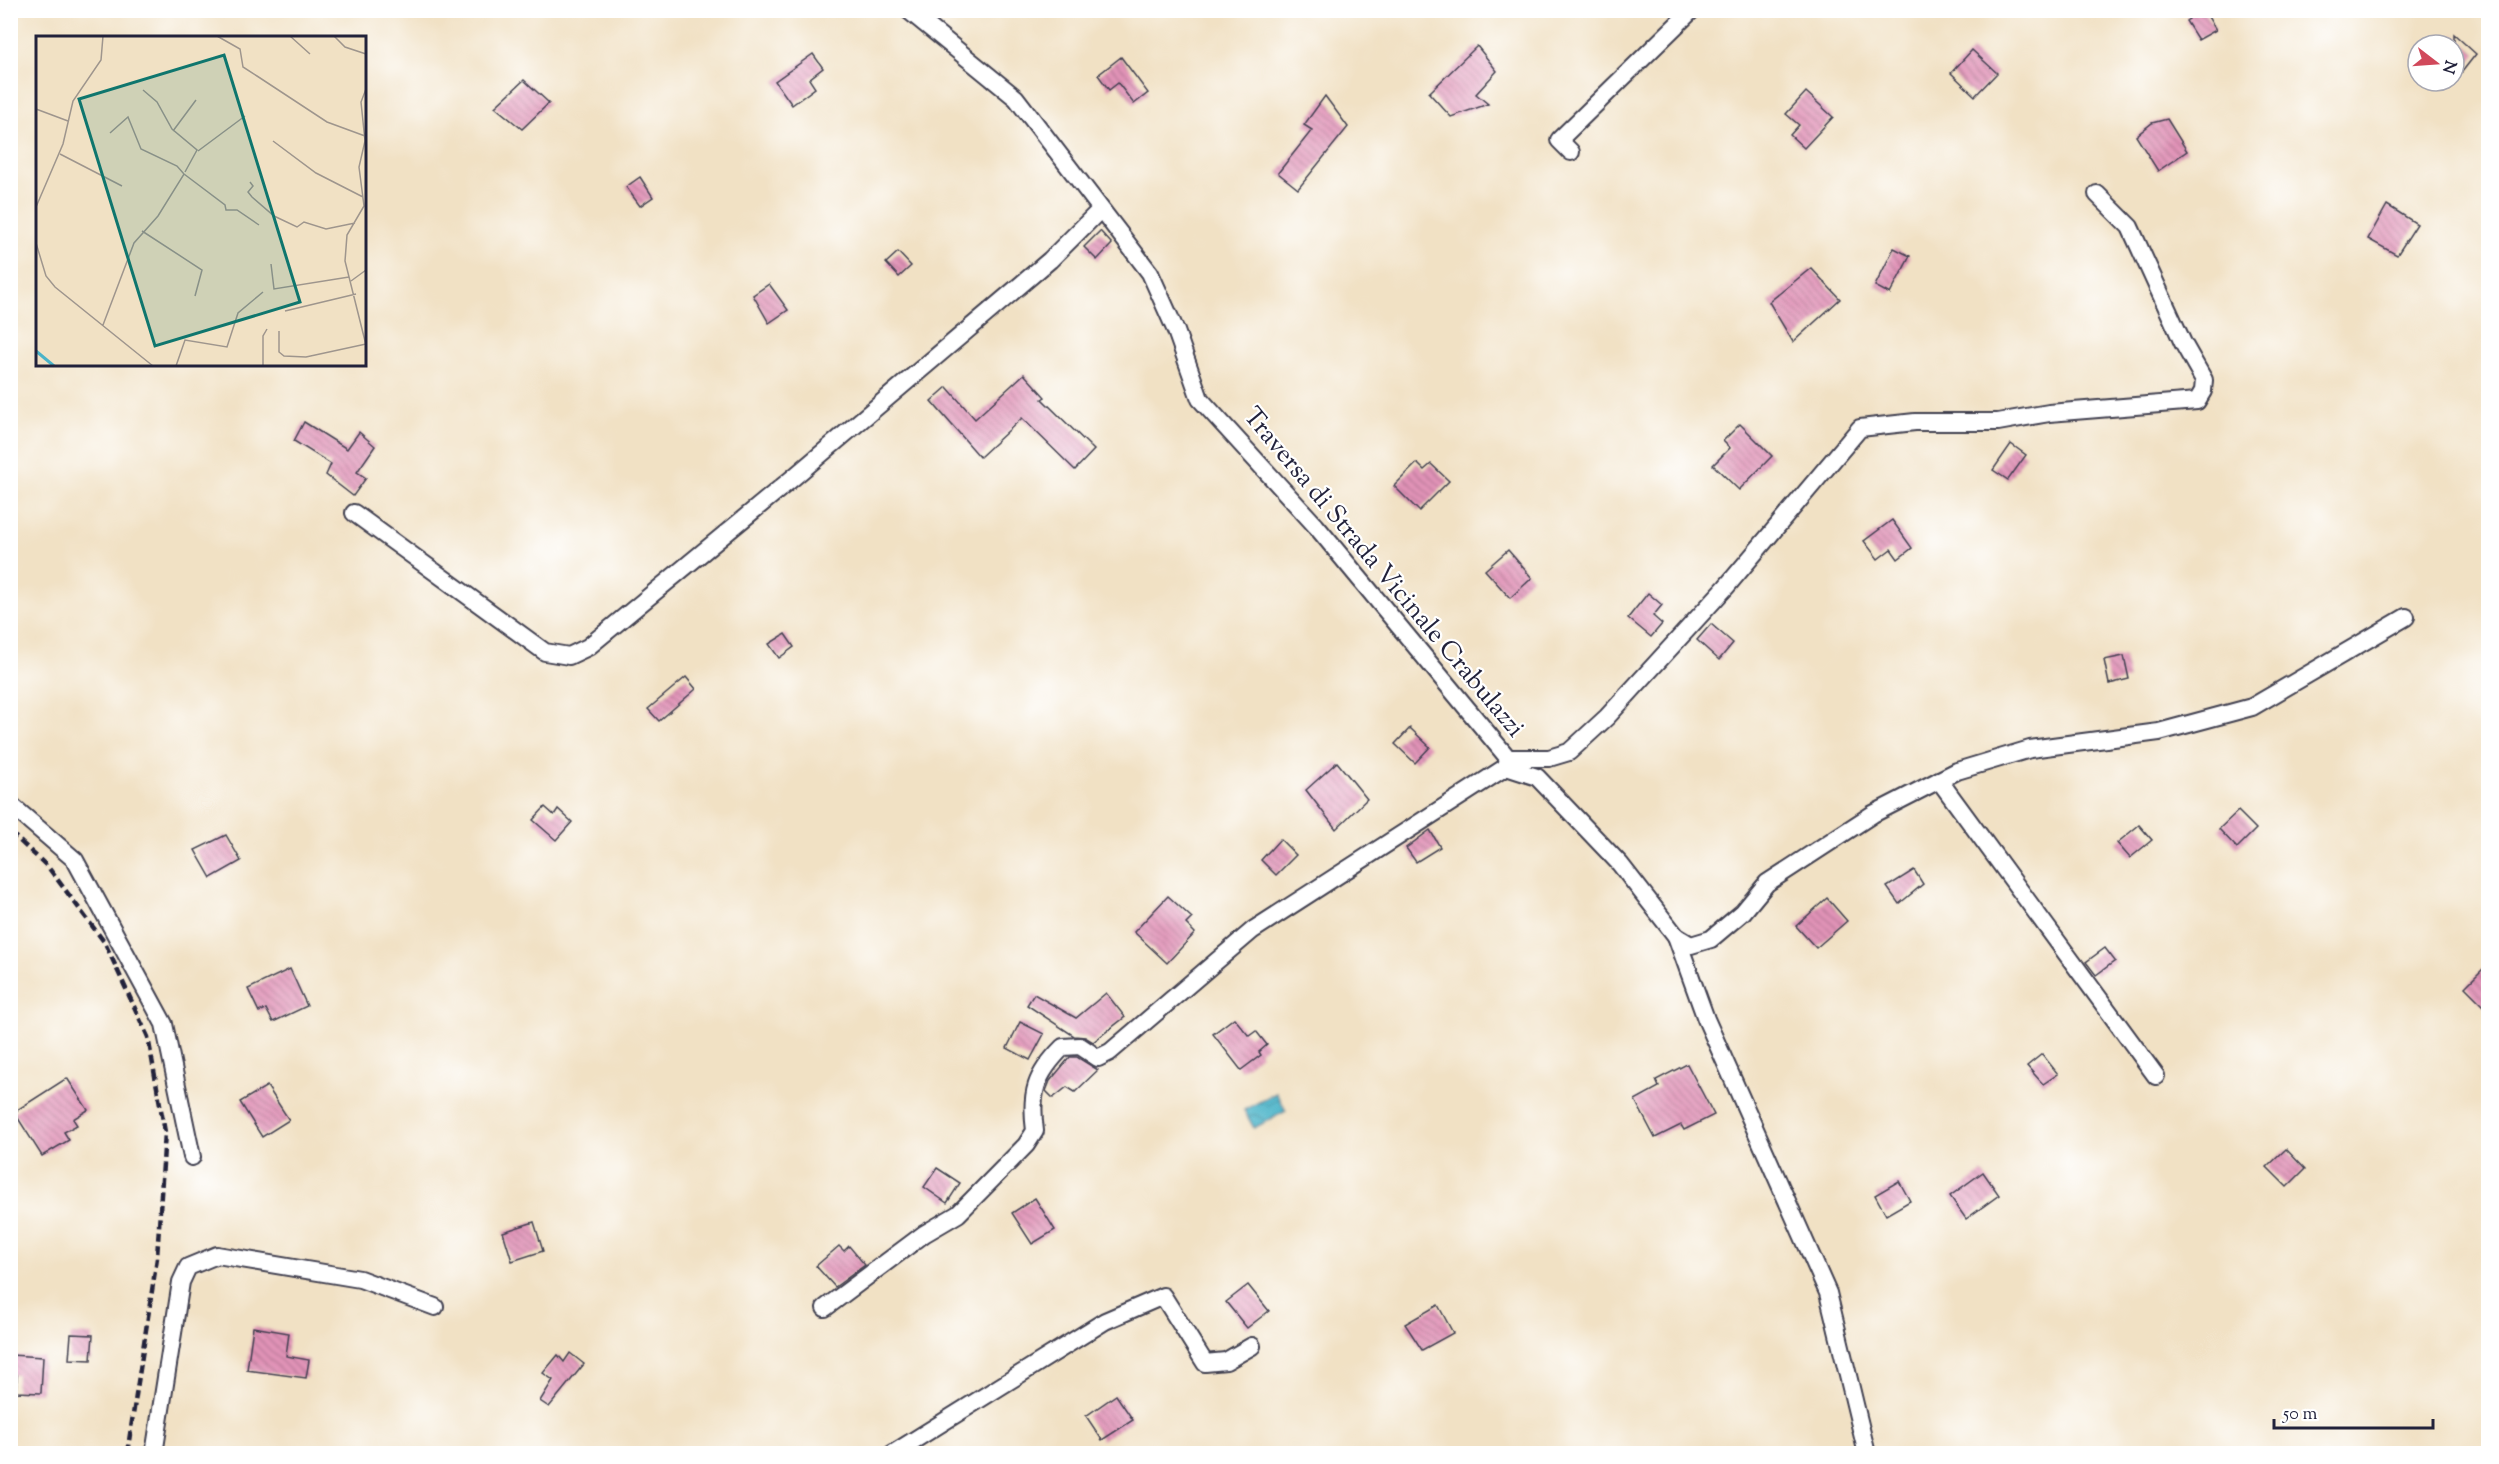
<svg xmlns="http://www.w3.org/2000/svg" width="2499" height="1464" font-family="'Sorts Mill Goudy',serif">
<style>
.water{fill:url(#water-waves);stroke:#366a82;stroke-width:1.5}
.building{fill:url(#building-back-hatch)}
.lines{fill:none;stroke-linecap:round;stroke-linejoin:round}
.street-casing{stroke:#413f50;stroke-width:20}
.street{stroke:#fff;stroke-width:16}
.rail{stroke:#22223b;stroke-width:4.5;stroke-dasharray:9 4.5;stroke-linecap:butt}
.labels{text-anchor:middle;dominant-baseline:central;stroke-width:4.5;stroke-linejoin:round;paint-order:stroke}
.street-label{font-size:26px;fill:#22223b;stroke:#fff}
.inset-river{fill:none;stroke:#4ab3c8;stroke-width:3}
.inset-road{fill:none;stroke:#9e958d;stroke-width:1.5}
.view{fill:#0f766e;fill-opacity:0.15;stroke:#0f766e;stroke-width:3}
.inset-edge{fill:none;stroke:#22223b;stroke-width:3}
</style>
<defs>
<pattern id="water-waves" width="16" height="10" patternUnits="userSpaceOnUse" patternTransform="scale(1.5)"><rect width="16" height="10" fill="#4ab3c8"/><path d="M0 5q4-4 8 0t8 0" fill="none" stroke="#3d91a4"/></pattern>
<pattern id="building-back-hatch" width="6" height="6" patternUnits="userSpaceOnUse" patternTransform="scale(1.5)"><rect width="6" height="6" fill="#e193b7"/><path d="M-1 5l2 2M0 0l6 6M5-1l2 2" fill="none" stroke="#b67896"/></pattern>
</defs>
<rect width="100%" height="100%" fill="#fff"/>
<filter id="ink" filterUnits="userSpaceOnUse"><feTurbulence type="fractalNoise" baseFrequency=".0167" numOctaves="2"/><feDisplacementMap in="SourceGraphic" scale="12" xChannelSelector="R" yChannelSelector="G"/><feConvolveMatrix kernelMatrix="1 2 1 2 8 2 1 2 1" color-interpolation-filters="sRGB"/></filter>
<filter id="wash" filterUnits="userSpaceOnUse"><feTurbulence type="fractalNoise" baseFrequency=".008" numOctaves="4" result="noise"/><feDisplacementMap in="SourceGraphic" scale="24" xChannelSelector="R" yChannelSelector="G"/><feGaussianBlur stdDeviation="1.35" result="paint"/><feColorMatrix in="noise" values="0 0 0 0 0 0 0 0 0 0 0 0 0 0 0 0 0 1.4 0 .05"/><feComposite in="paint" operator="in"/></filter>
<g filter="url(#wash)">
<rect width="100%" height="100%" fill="#f1e1c4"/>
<polygon class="water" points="1276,1093 1286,1111 1254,1128 1244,1110"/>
<g id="blocks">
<g class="building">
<polygon points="2183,10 2204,10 2216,30 2198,40 2186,21 2189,19"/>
<polygon points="2454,34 2476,54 2454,82"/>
<polygon points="1477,46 1497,71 1476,94 1488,104 1451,117 1429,93"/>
<polygon points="1972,50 1997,73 1975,96 1951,73"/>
<polygon points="813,54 823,68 809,79 815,88 792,105 775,81"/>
<polygon points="1121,57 1148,93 1134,104 1118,83 1109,90 1098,75"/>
<polygon points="524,80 549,103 522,129 495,107"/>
<polygon points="1806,92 1833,117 1804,148 1790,135 1799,125 1786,114"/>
<polygon points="1325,96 1348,127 1298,189 1278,173 1312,130 1304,125"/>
<polygon points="2167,119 2187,151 2158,171 2136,136 2152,123"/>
<polygon points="640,177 653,197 640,206 626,187"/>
<polygon points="2387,205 2417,224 2397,255 2368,239"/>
<polygon points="1100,231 1112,244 1097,260 1084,247"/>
<polygon points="1894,248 1910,256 1890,294 1875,286"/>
<polygon points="898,252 911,266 899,277 886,263"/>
<polygon points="1811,268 1840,299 1793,342 1769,302"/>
<polygon points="769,284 788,310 769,323 753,295"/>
<polygon points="1024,374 1045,397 1042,399 1094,450 1075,470 1022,418 980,457 931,401 947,387 975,419"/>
<polygon points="304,422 347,449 359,432 375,446 357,472 366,478 353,496 326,475 331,464 294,441"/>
<polygon points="1740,424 1772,456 1739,490 1713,465 1730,448 1723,441"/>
<polygon points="2011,444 2026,455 2008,480 1993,470"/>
<polygon points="1417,463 1424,470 1431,464 1449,481 1419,511 1394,486"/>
<polygon points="1892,520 1912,548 1898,559 1891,549 1878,559 1864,541"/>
<polygon points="1508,550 1532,578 1510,598 1485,570"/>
<polygon points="1648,593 1662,605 1653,616 1662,624 1651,637 1628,618"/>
<polygon points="1711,624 1733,643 1719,660 1697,640"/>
<polygon points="785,634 794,647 779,658 769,644"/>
<polygon points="2124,656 2129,679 2109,684 2104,660"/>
<polygon points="686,677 696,689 659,721 648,709"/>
<polygon points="1410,728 1430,747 1415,763 1395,744"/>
<polygon points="1337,762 1367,799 1336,829 1306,790"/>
<polygon points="545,807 554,815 558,809 572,822 556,840 533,820"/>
<polygon points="2238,811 2256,829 2237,848 2219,829"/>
<polygon points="2139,825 2152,840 2130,858 2117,843"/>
<polygon points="1430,830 1440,847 1416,862 1406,848"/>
<polygon points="226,835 241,861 211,878 195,850"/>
<polygon points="1280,839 1296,855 1276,875 1261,860"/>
<polygon points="1914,870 1923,884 1899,904 1887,887"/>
<polygon points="1168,896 1192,918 1186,924 1195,933 1167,963 1134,932"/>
<polygon points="1827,898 1847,921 1816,948 1796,926"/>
<polygon points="2105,948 2115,961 2096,975 2086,962"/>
<polygon points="2488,964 2488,1010 2465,987"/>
<polygon points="290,969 307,1006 273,1022 266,1009 259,1012 248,989"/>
<polygon points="1106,993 1125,1017 1093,1042 1085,1037 1074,1036 1027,1005 1034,994 1076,1018"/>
<polygon points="1234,1018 1249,1036 1256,1031 1267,1045 1259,1052 1261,1055 1241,1070 1213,1034"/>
<polygon points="1020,1022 1044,1034 1030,1060 1007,1048"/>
<polygon points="2042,1054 2058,1074 2043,1084 2027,1066"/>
<polygon points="1070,1057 1077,1057 1098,1070 1075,1092 1067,1087 1053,1098 1046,1091 1050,1081"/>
<polygon points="1687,1064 1714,1115 1684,1130 1681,1125 1655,1138 1635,1100 1659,1087 1656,1080"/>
<polygon points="67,1078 88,1110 73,1119 77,1125 64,1132 69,1140 42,1156 14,1112"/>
<polygon points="267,1086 289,1120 262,1137 240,1102"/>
<polygon points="2286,1149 2305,1169 2287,1187 2267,1167"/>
<polygon points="937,1168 960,1183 947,1203 924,1187"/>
<polygon points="1983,1172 1999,1195 1966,1219 1950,1196"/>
<polygon points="1899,1181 1910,1201 1886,1215 1875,1195"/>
<polygon points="1035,1198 1055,1230 1032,1244 1012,1213"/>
<polygon points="534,1222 543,1251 512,1261 503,1232"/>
<polygon points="839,1246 844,1251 849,1246 865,1265 835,1287 816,1266"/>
<polygon points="1248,1285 1269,1311 1247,1328 1226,1302"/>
<polygon points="1438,1305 1453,1333 1422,1350 1405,1324"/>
<polygon points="253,1327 289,1333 286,1356 309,1360 306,1378 247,1370"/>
<polygon points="71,1334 93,1335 91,1360 69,1359"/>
<polygon points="570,1353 584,1364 549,1407 540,1401 553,1380 543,1373 558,1355 564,1362"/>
<polygon points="10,1355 43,1357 41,1393 16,1392 17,1375 10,1375"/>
<polygon points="1116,1395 1133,1420 1102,1440 1086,1416"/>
</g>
</g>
</g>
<g filter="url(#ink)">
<use href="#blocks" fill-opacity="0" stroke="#413f50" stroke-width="1.5"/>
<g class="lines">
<g class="street-casing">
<g id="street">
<polyline points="1571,152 1559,140 1692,10"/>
<polyline points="354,513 545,652 569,656 588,647 794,477 1050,260 1100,210"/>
<polyline points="1508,758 1549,758 1569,752 1607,717 1726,587 1860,428 1915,422 1998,422 2049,413 2197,401 2203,391 2204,380 2183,343 2130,227 2097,194"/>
<polyline points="1506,767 1537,777 1620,864 1676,936 1691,945 1711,939 1743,912 1767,883 1873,814 1957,771 2030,749 2159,732 2252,707 2406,617"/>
<polyline points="1939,780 2156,1076"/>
<polyline points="10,804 75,860 164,1024 192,1157"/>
<polyline points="1676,936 1706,1019 1828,1293 1867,1454"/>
<path d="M825,1308L924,1234L958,1214L1026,1145L1035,1131C1030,1093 1035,1075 1063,1047L1080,1046L1098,1058L1110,1052L1253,930L1506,767L1508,758L1316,526L1200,399L1176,331L1150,273L1016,98L908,10"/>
<polyline points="154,1454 181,1282 188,1267 217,1255 360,1279 435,1307"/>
<polyline points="892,1454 1105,1321 1163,1296 1205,1363 1226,1361 1252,1346"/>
</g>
</g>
<use href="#street" class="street"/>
<polyline class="rail" points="10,832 48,867 105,943 148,1037 165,1132 157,1258 127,1454"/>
</g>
</g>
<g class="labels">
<g class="street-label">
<text transform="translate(1383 573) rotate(50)">Traversa di Strada Vicinale Crabulazzi</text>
</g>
</g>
<g transform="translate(36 36)">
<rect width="330" height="330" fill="#f1e1c4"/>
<path class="inset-river" d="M0,315L18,330"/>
<path class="inset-road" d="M181,0L204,13L207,31L221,40L291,86L329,100M254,0L274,18M298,0L309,11L330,18M330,53L325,66L329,105L323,131L328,170L311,199L309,225L330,309M107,54L121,66L136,93L161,114L149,136M0,73L32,85M137,95L160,64M74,97L92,81L105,113L141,130L148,138M237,105L280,137L327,161M162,115L209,80M24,118L86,150M214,146L217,150L212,156L216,161L238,180L261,191L268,186L290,193L319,187M0,171L27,108L37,65L65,24L67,0M106,195L166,234L159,260M0,207L10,240L19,251L117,330M235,228L238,253L313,241M315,245L330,234M249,275L320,258M67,289L98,207L122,180L148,138L189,169L190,174H201L223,189M243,295V316L248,320L270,321L330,308M140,330L149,304L191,311L202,277L227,256M227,330V300L231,293"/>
<path class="view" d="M188,19L264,266L119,310L43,63Z"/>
<rect width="330" height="330" class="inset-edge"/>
</g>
<rect width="2499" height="1464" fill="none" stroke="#fff" stroke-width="36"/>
<g transform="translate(2436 63) rotate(107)"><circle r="28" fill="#ffffff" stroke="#a7a7b1" stroke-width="1.5"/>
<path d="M0-4.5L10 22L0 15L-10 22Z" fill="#d1495b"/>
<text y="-9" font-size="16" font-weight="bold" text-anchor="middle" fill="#22223b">N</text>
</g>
<path d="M2274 1419v9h159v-9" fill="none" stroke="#22223b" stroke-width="3"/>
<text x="2283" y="1419" font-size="18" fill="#22223b" stroke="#ffffff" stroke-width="4.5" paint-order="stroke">50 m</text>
</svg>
